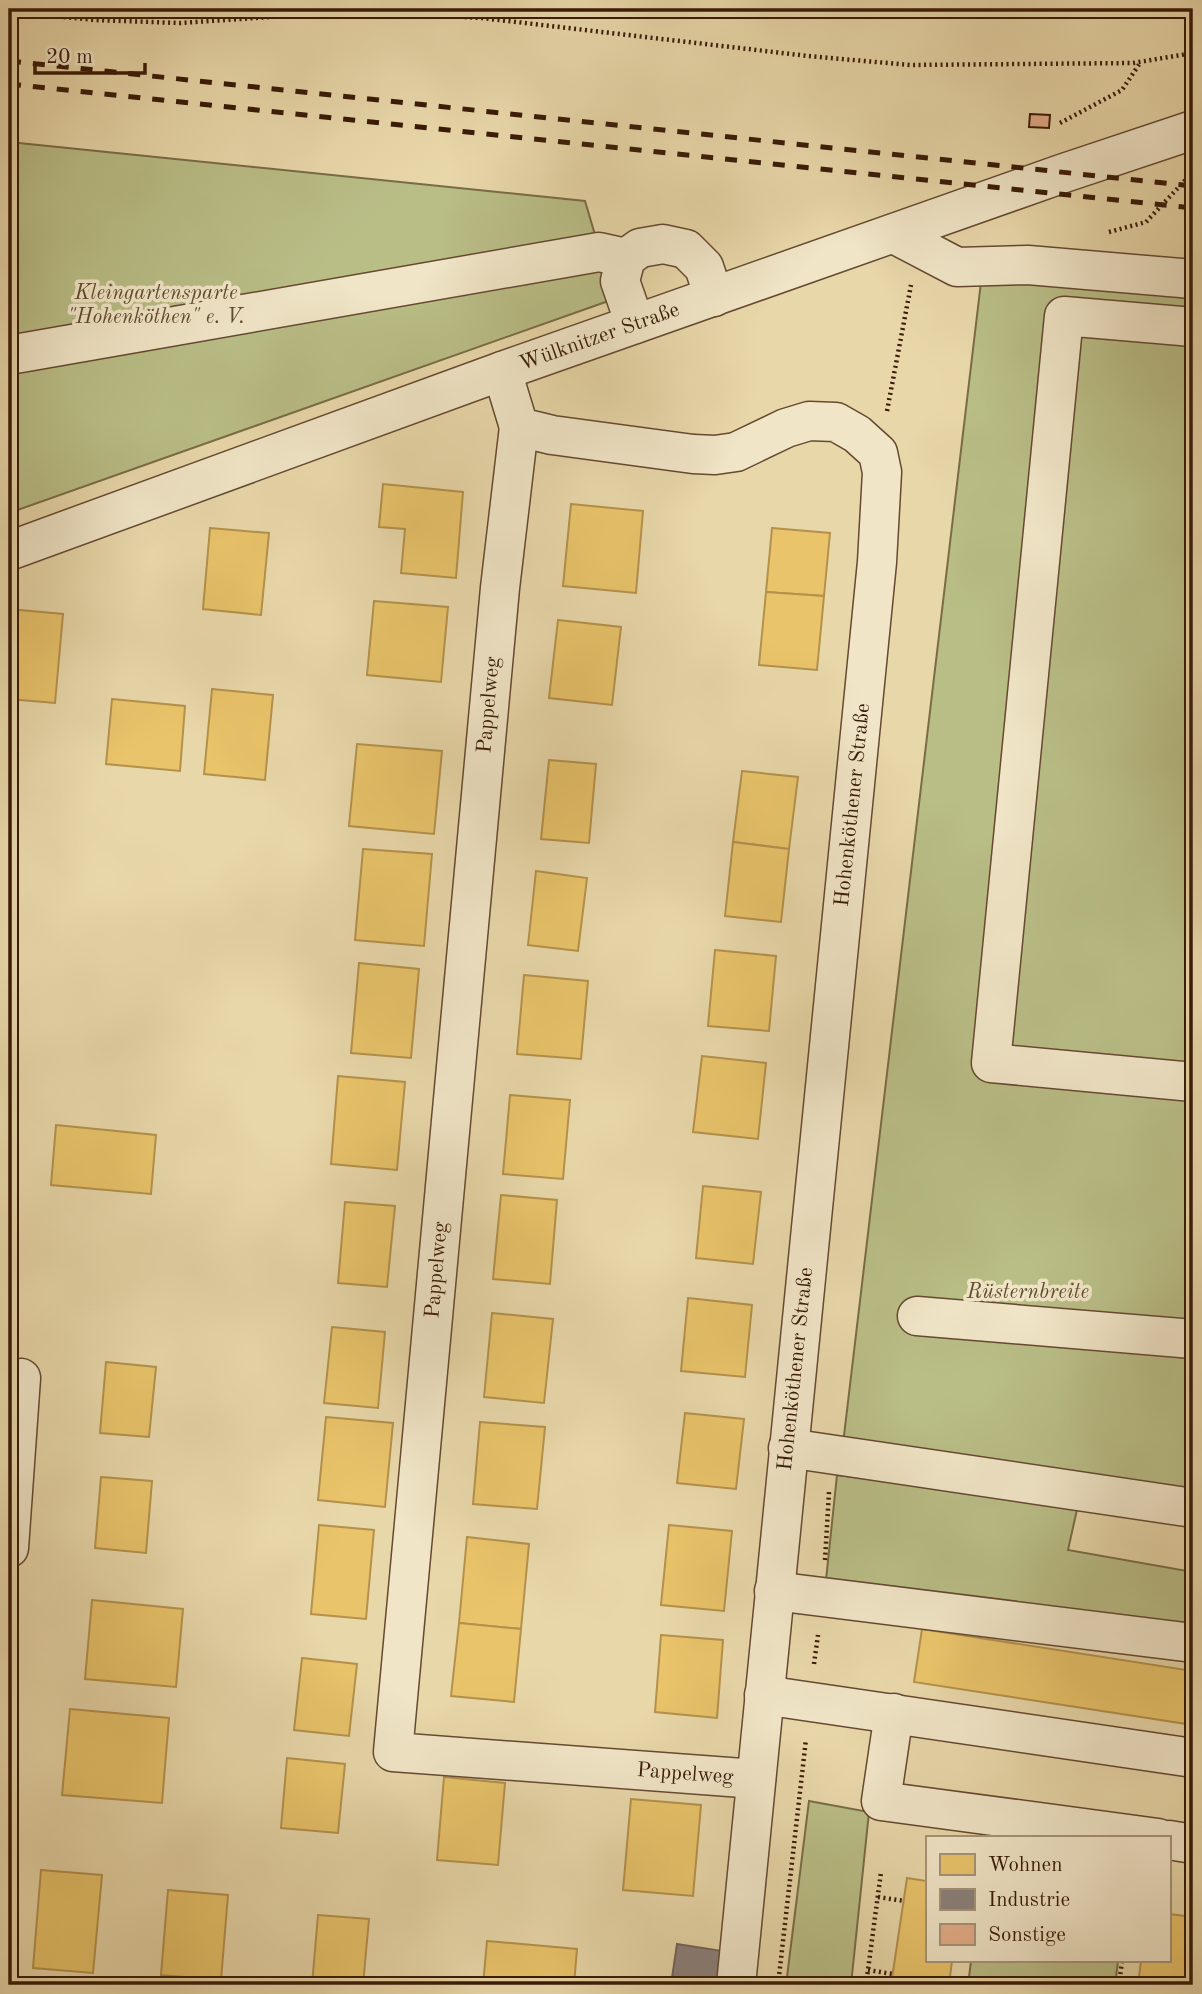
<svg xmlns="http://www.w3.org/2000/svg" width="1202" height="1994" font-family="'Old Standard TT',serif">
<style>
.green{fill:#b9bd86;stroke:#796c46;stroke-width:2}
.homes{fill:#e9c46a;stroke:#b4914c;stroke-width:2}
.industry{fill:#8a817c;stroke:#726259;stroke-width:2}
.building{fill:#e4ad89;stroke:#391a07;stroke-width:2}
.lines{fill:none;stroke-linecap:round;stroke-linejoin:round}
.minor-casing{stroke:#654930;stroke-width:41}
.path{stroke:#391a07;stroke-width:4.5;stroke-dasharray:2 3.5;stroke-linecap:butt}
.minor{stroke:#f0e5c7;stroke-width:38}
.rail{stroke:#391a07;stroke-width:5;stroke-dasharray:12 12;stroke-linecap:butt}
.labels{text-anchor:middle;dominant-baseline:central;stroke-width:7;stroke-linejoin:round;paint-order:stroke}
.park-label{font-size:21px;font-style:italic;fill:#5f4b2d;stroke:#f0e5c7}
.street-label{font-size:21px;fill:#391a07;stroke:#f0e5c7}
</style>
<rect width="100%" height="100%" fill="#e8d7a9"/>
<filter id="stains"><feTurbulence type="fractalNoise" baseFrequency=".00286" numOctaves="4"/><feColorMatrix values="0 0 0 0 .2 0 0 0 0 .09 0 0 0 0 .02 0 0 0 .5 -.17"/></filter>
<radialGradient id="worn" r=".72"><stop offset=".6" stop-color="#630" stop-opacity="0"/><stop offset="1" stop-color="#630" stop-opacity=".3"/></radialGradient>
<g class="green">
<polygon points="9,142 585,201 614,299 9,513"/>
<polygon points="983,265 1193,285 1193,1493 843,1444"/>
<polygon points="837,1475 1078,1505 1068,1550 1193,1572 1193,1636 826,1580"/>
<polygon points="809,1801 869,1812 851,1985 786,1985"/>
<polygon points="971,1961 1118,1961 1115,1985 968,1985"/>
</g>
<g class="homes">
<polygon points="383,484 463,492 456,578 401,573 405,529 379,527"/>
<polygon points="571,504 643,511 636,593 563,586"/>
<polygon points="210,528 269,533 261,615 203,609"/>
<polygon points="772,528 830,533 824,596 766,592"/>
<polygon points="766,592 824,596 817,670 759,665"/>
<polygon points="374,601 448,607 441,682 367,675"/>
<polygon points="9,609 63,614 55,703 9,699"/>
<polygon points="558,620 621,627 612,705 549,698"/>
<polygon points="212,689 273,695 265,780 204,774"/>
<polygon points="112,699 185,706 180,771 106,764"/>
<polygon points="357,744 442,751 434,834 349,826"/>
<polygon points="549,760 596,764 589,843 541,839"/>
<polygon points="742,771 798,777 789,849 733,842"/>
<polygon points="733,842 789,849 781,922 725,916"/>
<polygon points="363,849 432,854 424,946 355,940"/>
<polygon points="536,871 587,878 578,951 528,945"/>
<polygon points="715,950 776,956 769,1031 708,1026"/>
<polygon points="359,963 419,969 411,1058 351,1053"/>
<polygon points="524,975 588,981 581,1059 517,1054"/>
<polygon points="702,1056 766,1063 758,1139 693,1132"/>
<polygon points="338,1076 405,1082 397,1170 331,1164"/>
<polygon points="510,1095 570,1100 563,1179 503,1174"/>
<polygon points="56,1125 156,1135 151,1194 51,1185"/>
<polygon points="703,1186 761,1192 753,1264 696,1258"/>
<polygon points="501,1195 557,1200 550,1284 493,1279"/>
<polygon points="345,1202 395,1206 387,1287 338,1283"/>
<polygon points="688,1298 752,1305 745,1377 681,1371"/>
<polygon points="492,1313 553,1319 544,1403 484,1397"/>
<polygon points="332,1327 385,1332 378,1408 324,1403"/>
<polygon points="106,1362 156,1367 149,1437 100,1433"/>
<polygon points="685,1413 744,1419 736,1489 677,1483"/>
<polygon points="326,1417 393,1423 385,1507 318,1500"/>
<polygon points="480,1422 545,1427 537,1509 473,1504"/>
<polygon points="101,1477 152,1481 146,1553 95,1548"/>
<polygon points="319,1525 374,1530 366,1619 311,1614"/>
<polygon points="669,1525 732,1531 724,1611 661,1605"/>
<polygon points="467,1537 529,1544 521,1629 459,1623"/>
<polygon points="92,1600 183,1609 176,1687 85,1679"/>
<polygon points="459,1623 521,1629 514,1702 451,1696"/>
<polygon points="922,1629 1193,1671 1193,1725 914,1682"/>
<polygon points="661,1635 723,1640 717,1718 655,1712"/>
<polygon points="302,1658 357,1664 349,1736 294,1730"/>
<polygon points="70,1709 169,1718 162,1803 62,1795"/>
<polygon points="287,1758 345,1764 338,1833 281,1828"/>
<polygon points="444,1777 505,1783 498,1865 437,1860"/>
<polygon points="631,1799 701,1805 693,1896 623,1890"/>
<polygon points="41,1870 102,1875 93,1973 33,1968"/>
<polygon points="907,1878 927,1881 927,1961 952,1961 949,1985 891,1985"/>
<polygon points="168,1890 228,1895 221,1980 161,1975"/>
<polygon points="1169,1914 1193,1917 1193,1985 1138,1985 1141,1961 1169,1961"/>
<polygon points="318,1915 369,1919 363,1985 312,1985"/>
<polygon points="487,1941 577,1949 574,1985 483,1985"/>
</g>
<polygon class="industry" points="677,1944 722,1951 718,1985 671,1985"/>
<polygon class="building" points="1030,114 1050,115 1049,128 1029,127"/>
<g class="lines">
<g class="minor-casing">
<g id="minor">
<polyline points="894,234 957,267 1028,265 1193,279"/>
<polyline points="635,324 620,281 626,258 640,248 663,244 686,249 704,267 714,297"/>
<polyline points="1193,327 1064,316 991,1063 1193,1082"/>
<polyline points="9,355 599,252 626,258"/>
<polyline points="502,371 519,427 552,435 693,454 715,455 736,452 786,428 809,421 836,422 857,434 878,453 882,472 877,562 736,1985"/>
<path id="s1" d="M519,427L500,588L393,1752L756,1779"/>
<path id="s2" d="M9,551L502,371L1064,173L1193,130"/>
<polyline points="917,1316 1193,1339"/>
<polyline points="788,1448 1193,1508"/>
<polyline points="9,1548 21,1378"/>
<polyline points="774,1591 1193,1643"/>
<polyline points="764,1695 1193,1758"/>
<polyline points="894,1713 881,1801 1158,1838"/>
<polyline points="1169,1840 1193,1844"/>
</g>
</g>
<g class="path">
<polyline points="9,12 95,20 180,23 285,16 390,13 482,18 808,56 910,65 1133,63 1193,53"/>
<polyline points="1060,123 1122,90 1140,63"/>
<polyline points="1109,232 1146,222 1193,172"/>
<polyline points="887,411 911,285"/>
<polyline points="825,1560 829,1492"/>
<polyline points="814,1664 818,1635"/>
<polyline points="878,1897 904,1901"/>
<polyline points="868,1970 893,1974"/>
<polyline points="778,1985 806,1739"/>
<polyline points="866,1985 881,1872"/>
<polyline points="1119,1985 1122,1961"/>
</g>
<use href="#minor" class="minor"/>
<g class="rail">
<polyline points="9,61 1193,186"/>
<polyline points="9,84 1193,208"/>
</g>
</g>
<g class="labels">
<g class="park-label">
<text x="156" y="293">Kleingartensparte<tspan x="156" dy="24">"Hohenköthen" e. V.</tspan></text>
<text x="1028" y="1292">Rüsternbreite</text>
</g>
<g class="street-label">
<text stroke="none"><textPath href="#s2" startOffset="628">Wülknitzer Straße</textPath></text>
<text transform="translate(489 705) rotate(-85)">Pappelweg</text>
<text transform="translate(853 805) rotate(-84)">Hohenköthener Straße</text>
<text transform="translate(437 1270) rotate(-85)">Pappelweg</text>
<text transform="translate(796 1369) rotate(-84)">Hohenköthener Straße</text>
<text stroke="none"><textPath href="#s1" startOffset="1624">Pappelweg</textPath></text>
</g>
</g>
<rect width="1202" height="1994" fill="none" stroke="#e8d7a9" stroke-width="35"/>
<rect x="10" y="10" width="1181" height="1973" fill="none" stroke="#391a07" stroke-width="3.5"/>
<rect x="18" y="18" width="1167" height="1959" fill="none" stroke="#391a07" stroke-width="2"/>
<rect x="926" y="1836" width="245" height="126" fill="#f0e5c7" stroke="#a7947a" stroke-width="2"/>
<rect x="940" y="1854" width="35" height="21" fill="#e9c46a" stroke="#a7947a" stroke-width="2"/>
<text x="988" y="1871" font-size="21" fill="#391a07">Wohnen</text>
<rect x="940" y="1889" width="35" height="21" fill="#8a817c" stroke="#a7947a" stroke-width="2"/>
<text x="988" y="1906" font-size="21" fill="#391a07">Industrie</text>
<rect x="940" y="1924" width="35" height="21" fill="#e4ad89" stroke="#a7947a" stroke-width="2"/>
<text x="988" y="1941" font-size="21" fill="#391a07">Sonstige</text>
<path d="M35 63v10h110v-10" fill="none" stroke="#391a07" stroke-width="3.5"/>
<text x="46" y="63" font-size="21" fill="#391a07" stroke="#f0e5c7" stroke-width="5" paint-order="stroke">20 m</text>
<rect width="100%" height="100%" filter="url(#stains)"/>
<rect width="100%" height="100%" fill="url(#worn)"/>
</svg>
